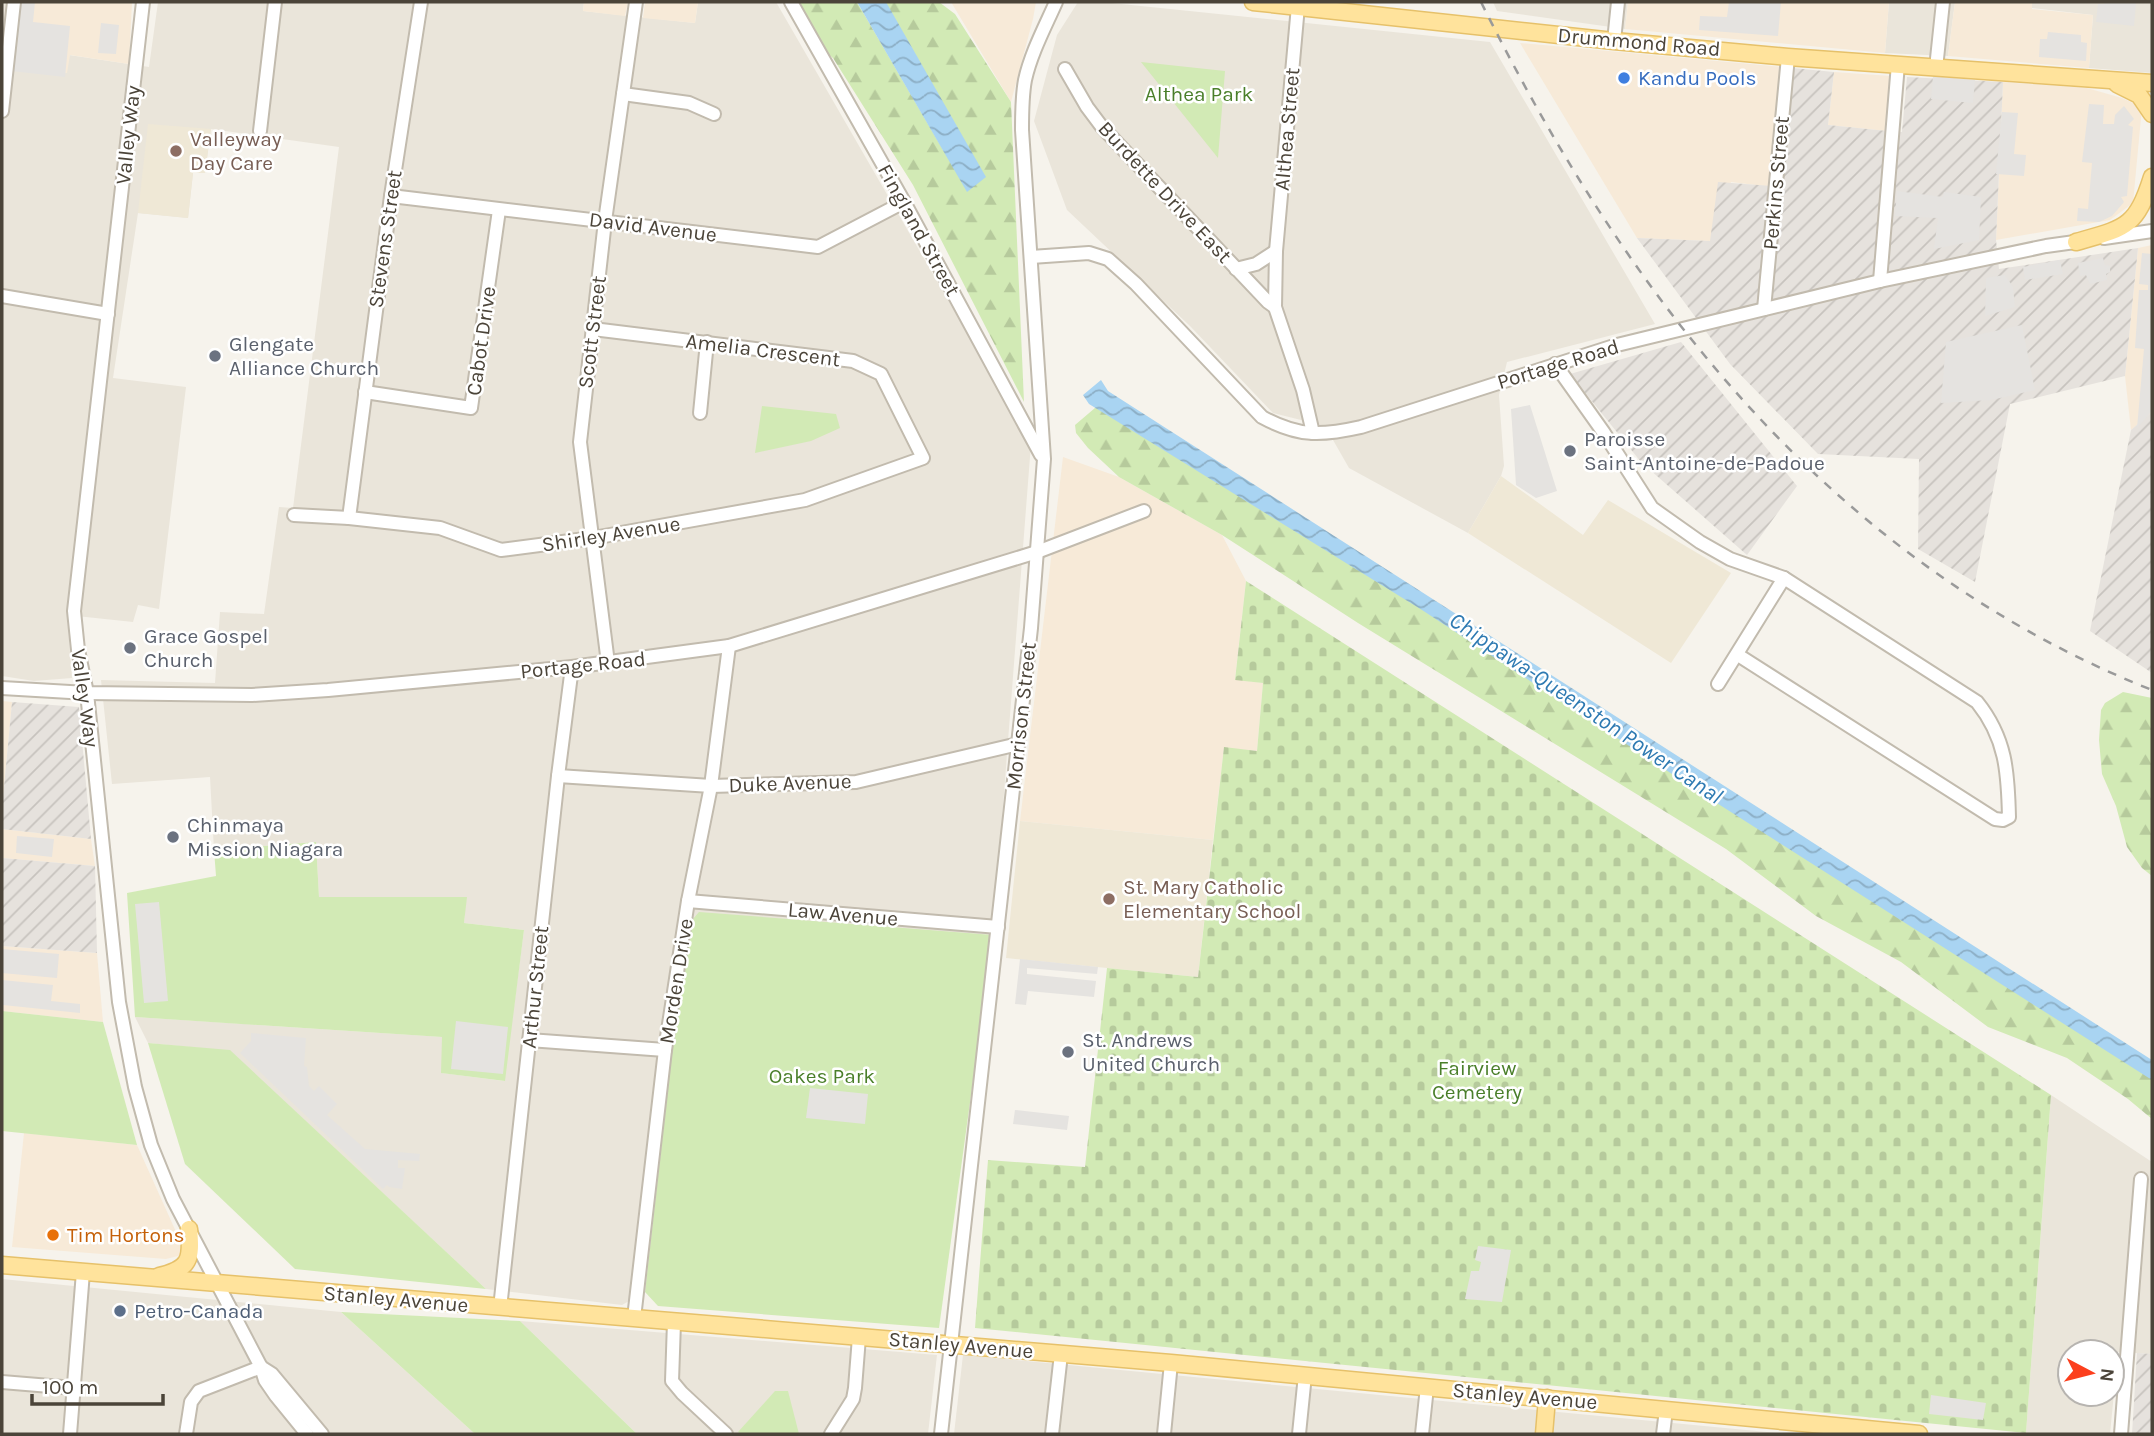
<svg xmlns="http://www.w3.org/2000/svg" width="2154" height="1436" font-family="Karla,sans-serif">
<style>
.residential{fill:#eae5da;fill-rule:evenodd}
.commercial{fill:#f7ead8}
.industrial{fill:url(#industrial-furrows)}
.education{fill:#efe8d6}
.green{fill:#d2eab5}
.forest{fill:url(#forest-firs)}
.cemetery{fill:url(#cemetery-stones)}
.parking{fill:#e5e3e0}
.water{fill:url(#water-waves)}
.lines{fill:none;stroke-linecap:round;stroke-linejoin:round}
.minor-casing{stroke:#c2bbae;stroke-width:16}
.major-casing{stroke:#e6c16a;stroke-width:19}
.minor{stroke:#fff;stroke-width:12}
.major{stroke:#ffe39c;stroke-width:16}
.rail{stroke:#9a9a9a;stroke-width:2.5;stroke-dasharray:9 9;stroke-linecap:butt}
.shop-dot{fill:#3f7fe0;stroke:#fff;stroke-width:2.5}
.education-dot{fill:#8d6e63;stroke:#fff;stroke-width:2.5}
.worship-dot{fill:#6b7280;stroke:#fff;stroke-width:2.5}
.food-dot{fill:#e8710a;stroke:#fff;stroke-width:2.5}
.service-dot{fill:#5c6f8a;stroke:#fff;stroke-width:2.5}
.labels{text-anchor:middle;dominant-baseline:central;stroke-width:5;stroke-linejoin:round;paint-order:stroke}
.street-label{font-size:21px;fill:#4b4439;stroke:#fff}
.shop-label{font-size:21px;fill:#366cbe;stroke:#fff;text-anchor:start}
.park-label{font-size:21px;fill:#4a7f2a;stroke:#fff}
.education-label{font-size:21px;fill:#785e54;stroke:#fff;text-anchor:start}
.worship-label{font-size:21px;fill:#5b616d;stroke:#fff;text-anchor:start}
.food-label{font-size:21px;fill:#c56008;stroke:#fff;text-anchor:start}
.service-label{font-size:21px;fill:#4e5e75;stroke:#fff;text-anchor:start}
.water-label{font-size:23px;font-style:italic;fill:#2e7ab2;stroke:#fff}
</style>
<defs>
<pattern id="industrial-furrows" width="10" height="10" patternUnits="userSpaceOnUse" patternTransform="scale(1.75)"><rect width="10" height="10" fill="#e6e2dd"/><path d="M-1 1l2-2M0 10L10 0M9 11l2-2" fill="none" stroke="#c7c3be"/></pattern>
<pattern id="forest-firs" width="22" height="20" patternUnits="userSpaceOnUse" patternTransform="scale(1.75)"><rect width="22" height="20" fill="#d2eab5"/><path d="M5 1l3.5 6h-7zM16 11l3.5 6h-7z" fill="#b6ca9c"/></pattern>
<pattern id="cemetery-stones" width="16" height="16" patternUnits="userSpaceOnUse" patternTransform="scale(1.75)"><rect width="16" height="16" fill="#d2eab5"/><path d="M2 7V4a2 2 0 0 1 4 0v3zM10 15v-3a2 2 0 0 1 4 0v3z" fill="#b6ca9c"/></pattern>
<pattern id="water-waves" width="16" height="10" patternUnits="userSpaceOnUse" patternTransform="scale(1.75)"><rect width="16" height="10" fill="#a9d4f2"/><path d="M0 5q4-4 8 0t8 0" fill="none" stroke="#8caec5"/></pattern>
</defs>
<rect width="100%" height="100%" fill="#f6f3ec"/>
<g class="residential">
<polygon points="2,2 21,2 66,73 69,55 149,67 158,2 584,2 583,11 695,23 698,2 776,2 1031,444 993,935 686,927 645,1292 622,1305 486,1289 230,1051 148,1043 135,1017 443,1037 442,1073 504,1081 524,930 464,923 466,897 319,897 316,842 214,850 210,777 112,784 101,680 215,683 220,612 264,614 279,507 293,508 339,147 211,129 205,173 193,173 188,218 138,213 113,378 186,387 159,609 138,605 133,622 67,615 72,678 34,681 2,676"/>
<polygon points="1078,2 1102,2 1490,42 1655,324 1507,362 1499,395 1504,466 1501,476 1468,533 1349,468 1325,426 1273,413 1190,326 1067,210 1034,121 1057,35"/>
<polygon points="1493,2 1628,2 1625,29 1497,11"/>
<polygon points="1889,2 1955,2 1948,56 1885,53"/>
<polygon points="2032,2 2152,2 2152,73 2089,68 2093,15 2032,8"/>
<path d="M2051,1095L2152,1162V1354L2118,1352L2110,1434L2026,1433ZM2070,1352H2112V1394H2070Z"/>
<polygon points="2,1279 341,1312 475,1434 2,1434"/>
<polygon points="520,1321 937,1355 928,1434 637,1434"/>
<polygon points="963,1355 1788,1434 954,1434"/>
</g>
<g class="commercial">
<polygon points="21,2 132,2 129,64 70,55 67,73 14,67"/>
<polygon points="584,2 628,2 625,16 583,11"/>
<polygon points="645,2 698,2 695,23 643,18"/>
<polygon points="951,2 1036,2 1033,19 1011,102"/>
<polygon points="1628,2 1889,2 1885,53 1625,29"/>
<polygon points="1955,2 2032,2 2032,9 2093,15 2089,68 1948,56"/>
<polygon points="1520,43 1782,67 1772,187 1731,182 1711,241 1637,238"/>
<polygon points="1834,72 1891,76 1887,131 1828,125"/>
<polygon points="2003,82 2087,88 2122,98 2142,107 2133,203 2110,220 1996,240"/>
<polygon points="2152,245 2152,412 2131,430 2125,376 2138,248"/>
<polygon points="1063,457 1119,477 1222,535 1246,581 1235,679 1263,683 1257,751 1224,748 1213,840 1020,821"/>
<polygon points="2,701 12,702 2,809"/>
<polygon points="2,829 91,839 95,866 2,858"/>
<polygon points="2,946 97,953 103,1022 2,1011"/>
<polygon points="24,1133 137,1145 186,1254 166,1259 12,1247"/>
</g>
<g class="industrial">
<polygon points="1782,67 1834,72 1828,125 1887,131 1902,132 1907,77 2003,82 1996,240 1999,269 2138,248 2125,376 2010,404 1975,582 1918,549 1919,459 1818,454 1730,364 1637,238 1710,241 1718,182 1772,186"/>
<polygon points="1681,342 1797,486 1747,555 1641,462 1570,374"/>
<polygon points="2152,412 2152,673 2090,631 2131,430"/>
<polygon points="12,702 79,707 91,839 2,829 2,809"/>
<polygon points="2,858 95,866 97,953 2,946"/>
<polygon points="2137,1353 2152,1354 2152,1434 2132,1434"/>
</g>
<g class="education">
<polygon points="148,124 211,129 205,173 193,173 188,218 138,213"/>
<polygon points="1501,476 1583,535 1608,500 1731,573 1671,663 1468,533"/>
<polygon points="1020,821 1213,840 1198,977 1006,958"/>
</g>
<g class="green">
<polygon points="1141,62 1225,71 1218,158"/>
<polygon points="762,406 836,414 840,428 811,441 755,453"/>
<polygon points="316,842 319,897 467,897 464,923 524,930 505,1081 441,1073 442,1037 135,1017 127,893 216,876 214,850"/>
<polygon points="699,912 993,935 939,1328 658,1306 645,1292 686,927"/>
<polygon points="2,1011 103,1022 137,1145 2,1131"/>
<polygon points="148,1043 230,1050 486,1289 295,1269 185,1164"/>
<polygon points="341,1312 520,1321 637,1434 475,1434"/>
<polygon points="775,1391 788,1391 799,1434 741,1434 738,1432"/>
</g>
<g class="forest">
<polygon points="790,2 857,2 946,155 884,2 939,2 955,14 1011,102 1024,402 913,185 833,58 814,43"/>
<polygon points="1102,402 2152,1077 2152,1119 2128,1099 2067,1058 1988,1027 1901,962 1816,916 1726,849 1358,623 1222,535 1119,477 1088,448 1076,433 1075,425"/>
<polygon points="2123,692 2152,698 2152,876 2142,868 2127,847 2116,806 2102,774 2099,740 2101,710 2105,703"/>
</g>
<polygon class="cemetery" points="1246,581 2051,1095 2026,1433 975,1328 988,1160 1085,1167 1107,968 1198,977 1224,747 1257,751 1263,683 1235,680"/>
<g class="parking">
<polygon points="19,2 35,2 33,22 70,26 65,77 11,71"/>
<polygon points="1729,2 1781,2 1778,36 1699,30 1700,16 1727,17"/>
<polygon points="2104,2 2136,3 2134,26 2096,22 2098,4 2104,4"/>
<polygon points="101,23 119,25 116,54 98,53"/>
<polygon points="2048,32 2081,35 2081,42 2087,43 2086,61 2039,57 2040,39 2047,39"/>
<polygon points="1933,76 1975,80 1973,103 1931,99"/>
<polygon points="2089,104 2104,105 2103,124 2114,124 2115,115 2124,106 2134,119 2128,125 2133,127 2127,196 2121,197 2124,202 2112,216 2099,222 2077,221 2078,208 2088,209 2092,163 2082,162"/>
<polygon points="2002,112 2018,113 2014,154 2026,155 2024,176 1996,174"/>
<polygon points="1897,191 1943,197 1944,192 1981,197 1979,240 1934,249 1938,218 1895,216"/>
<polygon points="2142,253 2152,254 2152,411 2137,428 2144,349 2135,348 2139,290 2148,290 2148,285 2139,284"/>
<polygon points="2103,258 2105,265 2110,266 2110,272 2106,274 2107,280 2090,284 2086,275 2080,276 2078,263"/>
<polygon points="2060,260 2063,274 2025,280 2023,267"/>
<polygon points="2005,275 2013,287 2015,307 1985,316 1986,278"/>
<polygon points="2022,325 2035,390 1991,400 1941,403 1946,342"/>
<polygon points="1530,405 1557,491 1536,498 1516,485 1511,409"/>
<polygon points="17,836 54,839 52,857 16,853"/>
<polygon points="159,902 168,1001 144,1003 135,904"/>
<polygon points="2,949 59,954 57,978 2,973"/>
<polygon points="1020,959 1098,967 1097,974 1027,968 1027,974 1096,981 1094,997 1028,991 1026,1005 1015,1004"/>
<polygon points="2,980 53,985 51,1001 80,1004 80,1013 3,1005"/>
<polygon points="456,1021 508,1027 503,1074 451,1069"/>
<polygon points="251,1033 306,1038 304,1066 307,1067 309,1086 314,1091 319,1086 337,1104 327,1115 365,1149 420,1154 419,1161 398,1160 398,1168 405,1168 402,1189 389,1187 387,1185 383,1189 240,1053 251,1041"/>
<polygon points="810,1088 868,1094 865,1124 806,1118"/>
<polygon points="1015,1110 1069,1116 1067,1130 1013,1124"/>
<polygon points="1478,1246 1511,1250 1502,1302 1465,1299 1471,1271 1479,1271 1481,1262 1475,1260"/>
<polygon points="1931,1395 1986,1403 1983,1420 1929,1414"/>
</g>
<g class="water">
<polygon points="857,2 886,2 986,177 967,192"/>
<polygon points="1101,380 1108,391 2152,1060 2152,1080 1701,793 1422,610 1089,404 1083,395"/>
</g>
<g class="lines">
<g class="minor-casing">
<g id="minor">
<polyline points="143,2 74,611 78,650 87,693 119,1002 135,1087 151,1145 173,1199 261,1367 265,1380 276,1396 307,1434"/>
<polyline points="791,2 904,202 1041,455"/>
<polyline points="1298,6 1276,251 1275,307 1303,390 1313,433"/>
<polyline points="1614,41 1618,2"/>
<polyline points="1936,68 1943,2"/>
<polyline points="1065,69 1087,107 1102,127 1268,302 1275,307"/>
<polyline points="623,94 689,103 714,114"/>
<polyline points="2,111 14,2"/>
<polyline points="260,131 275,2"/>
<polyline points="391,196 818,247 904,202"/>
<polyline points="2104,238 2152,231"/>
<path d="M1031,257L1089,253L1108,259L1136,284L1262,417C1299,437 1321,436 1361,427L1617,345L1880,281L2046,246L2082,241"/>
<polyline points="1236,269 1256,264 1276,251"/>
<polyline points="1880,281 1898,64"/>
<polyline points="2,296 108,314"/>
<polyline points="1764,309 1788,57"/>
<path d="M1555,364L1604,433L1652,508L1700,542L1730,559L1784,578L1977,702C2006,738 2008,772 2009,817L2003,820L1995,819L1738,655"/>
<polyline points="365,392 471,408 499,210"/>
<polyline points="700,413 707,342"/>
<polyline points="294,515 349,518 440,528 501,550 593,538 805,500 923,458 881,374 853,361 593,329"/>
<polyline points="349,518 391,196 421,2"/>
<polyline points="608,663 580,442 605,221 636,2"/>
<polyline points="1718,684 1784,578"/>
<polyline points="2,688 87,693 252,695 328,690 572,667 729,646 1037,552 1144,511"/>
<polyline points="558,776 711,786 856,782 1018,744"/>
<polyline points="688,901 998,927"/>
<polyline points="529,1040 665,1050"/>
<polyline points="500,1308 558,776 572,667"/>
<polyline points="634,1318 665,1050 688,901 711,786 729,646"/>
<polyline points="674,1322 672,1381 682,1393 726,1434"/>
<polyline points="261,1367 272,1374 322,1434"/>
<polyline points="2,1382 74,1388"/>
<polyline points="70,1434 83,1272"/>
<polyline points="186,1434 191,1402 199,1391 261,1367"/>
<polyline points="831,1434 853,1399 855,1388 859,1337"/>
<path d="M941,1434L1031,628L1044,459L1022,130C1022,114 1022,96 1025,80C1031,53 1045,27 1056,2"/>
<polyline points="1052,1434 1061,1354"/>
<polyline points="1164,1434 1171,1363"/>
<polyline points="1299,1434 1305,1375"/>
<polyline points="1422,1434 1427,1387"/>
<polyline points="1663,1434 1666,1410"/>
<polyline points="2121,1434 2141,1179"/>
</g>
</g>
<g class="major-casing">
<g id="major">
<polyline points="1253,2 1614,41 1788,57 2152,83"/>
<polyline points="2117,84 2139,95 2152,114"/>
<path d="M2076,242C2125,228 2136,228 2152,177"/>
<polyline points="2,1265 1171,1363 1919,1434"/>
<path d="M159,1276C190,1269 192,1259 189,1229"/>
<polyline points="1544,1434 1547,1398"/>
</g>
</g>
<use href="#minor" class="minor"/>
<use href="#major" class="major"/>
<path class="rail" d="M1481,2C1630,302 1833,563 2152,690"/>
</g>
<circle class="shop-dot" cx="1624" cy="78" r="7"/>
<g class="education-dot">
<circle cx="176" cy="151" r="7"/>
<circle cx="1109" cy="899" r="7"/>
</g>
<g class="worship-dot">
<circle cx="215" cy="356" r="7"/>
<circle cx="1570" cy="451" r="7"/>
<circle cx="130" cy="648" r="7"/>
<circle cx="173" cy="837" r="7"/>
<circle cx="1068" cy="1052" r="7"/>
</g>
<circle class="food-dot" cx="53" cy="1235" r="7"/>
<circle class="service-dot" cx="120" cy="1311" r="7"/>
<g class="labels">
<g class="street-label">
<text transform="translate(1639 42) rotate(5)">Drummond Road</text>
<text transform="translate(1287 129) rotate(-85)">Althea Street</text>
<text transform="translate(128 135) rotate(-84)">Valley Way</text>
<text transform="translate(1776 183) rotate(-85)">Perkins Street</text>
<text transform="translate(1165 192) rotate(47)">Burdette Drive East</text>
<text transform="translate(653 227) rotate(7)">David Avenue</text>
<text transform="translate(919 230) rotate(61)">Fingland Street</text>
<text transform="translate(385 239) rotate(-82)">Stevens Street</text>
<text transform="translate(592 332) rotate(-83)">Scott Street</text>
<text transform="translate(481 341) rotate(-82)">Cabot Drive</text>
<text transform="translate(763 350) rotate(7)">Amelia Crescent</text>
<text transform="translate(1558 364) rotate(-17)">Portage Road</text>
<text transform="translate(611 534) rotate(-9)">Shirley Avenue</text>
<text transform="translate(583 665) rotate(-6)">Portage Road</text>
<text transform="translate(85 698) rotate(82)">Valley Way</text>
<text transform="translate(1021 716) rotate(-84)">Morrison Street</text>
<text transform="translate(790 783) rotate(-2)">Duke Avenue</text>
<text transform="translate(843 914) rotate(5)">Law Avenue</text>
<text transform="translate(676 981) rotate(-81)">Morden Drive</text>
<text transform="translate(535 987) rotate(-84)">Arthur Street</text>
<text transform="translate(396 1299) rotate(5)">Stanley Avenue</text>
<text transform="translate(961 1345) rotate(5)">Stanley Avenue</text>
<text transform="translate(1525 1396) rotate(5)">Stanley Avenue</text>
</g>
<g class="shop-label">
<text x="1638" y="78">Kandu Pools</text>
</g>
<g class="park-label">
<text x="1199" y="94">Althea Park</text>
<text x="1477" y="1068">Fairview<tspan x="1477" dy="24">Cemetery</tspan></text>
<text x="822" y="1076">Oakes Park</text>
</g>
<g class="education-label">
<text x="190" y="139">Valleyway<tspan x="190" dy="24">Day Care</tspan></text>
<text x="1123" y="887">St. Mary Catholic<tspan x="1123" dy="24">Elementary School</tspan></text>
</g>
<g class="worship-label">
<text x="229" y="344">Glengate<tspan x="229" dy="24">Alliance Church</tspan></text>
<text x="1584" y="439">Paroisse<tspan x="1584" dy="24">Saint-Antoine-de-Padoue</tspan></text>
<text x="144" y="636">Grace Gospel<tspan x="144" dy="24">Church</tspan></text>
<text x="187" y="825">Chinmaya<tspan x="187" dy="24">Mission Niagara</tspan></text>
<text x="1082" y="1040">St. Andrews<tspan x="1082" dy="24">United Church</tspan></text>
</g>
<g class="food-label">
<text x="67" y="1235">Tim Hortons</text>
</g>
<g class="service-label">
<text x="134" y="1311">Petro-Canada</text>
</g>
<g class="water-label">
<text transform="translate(1586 708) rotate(34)">Chippawa-Queenston Power Canal</text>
</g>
</g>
<rect width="2154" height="1436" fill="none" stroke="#4b4439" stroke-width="7"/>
<g transform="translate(2091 1373) rotate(97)"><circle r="33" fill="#ffffff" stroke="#b7b4b0" stroke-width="2"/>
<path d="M0-5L12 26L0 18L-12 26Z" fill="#fc3f1d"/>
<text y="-10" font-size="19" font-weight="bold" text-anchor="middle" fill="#4b4439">N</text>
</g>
<path d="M32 1394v10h131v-10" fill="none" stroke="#4b4439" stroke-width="3.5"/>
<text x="42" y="1394" font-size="21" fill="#4b4439" stroke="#ffffff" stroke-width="5" paint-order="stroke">100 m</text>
</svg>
